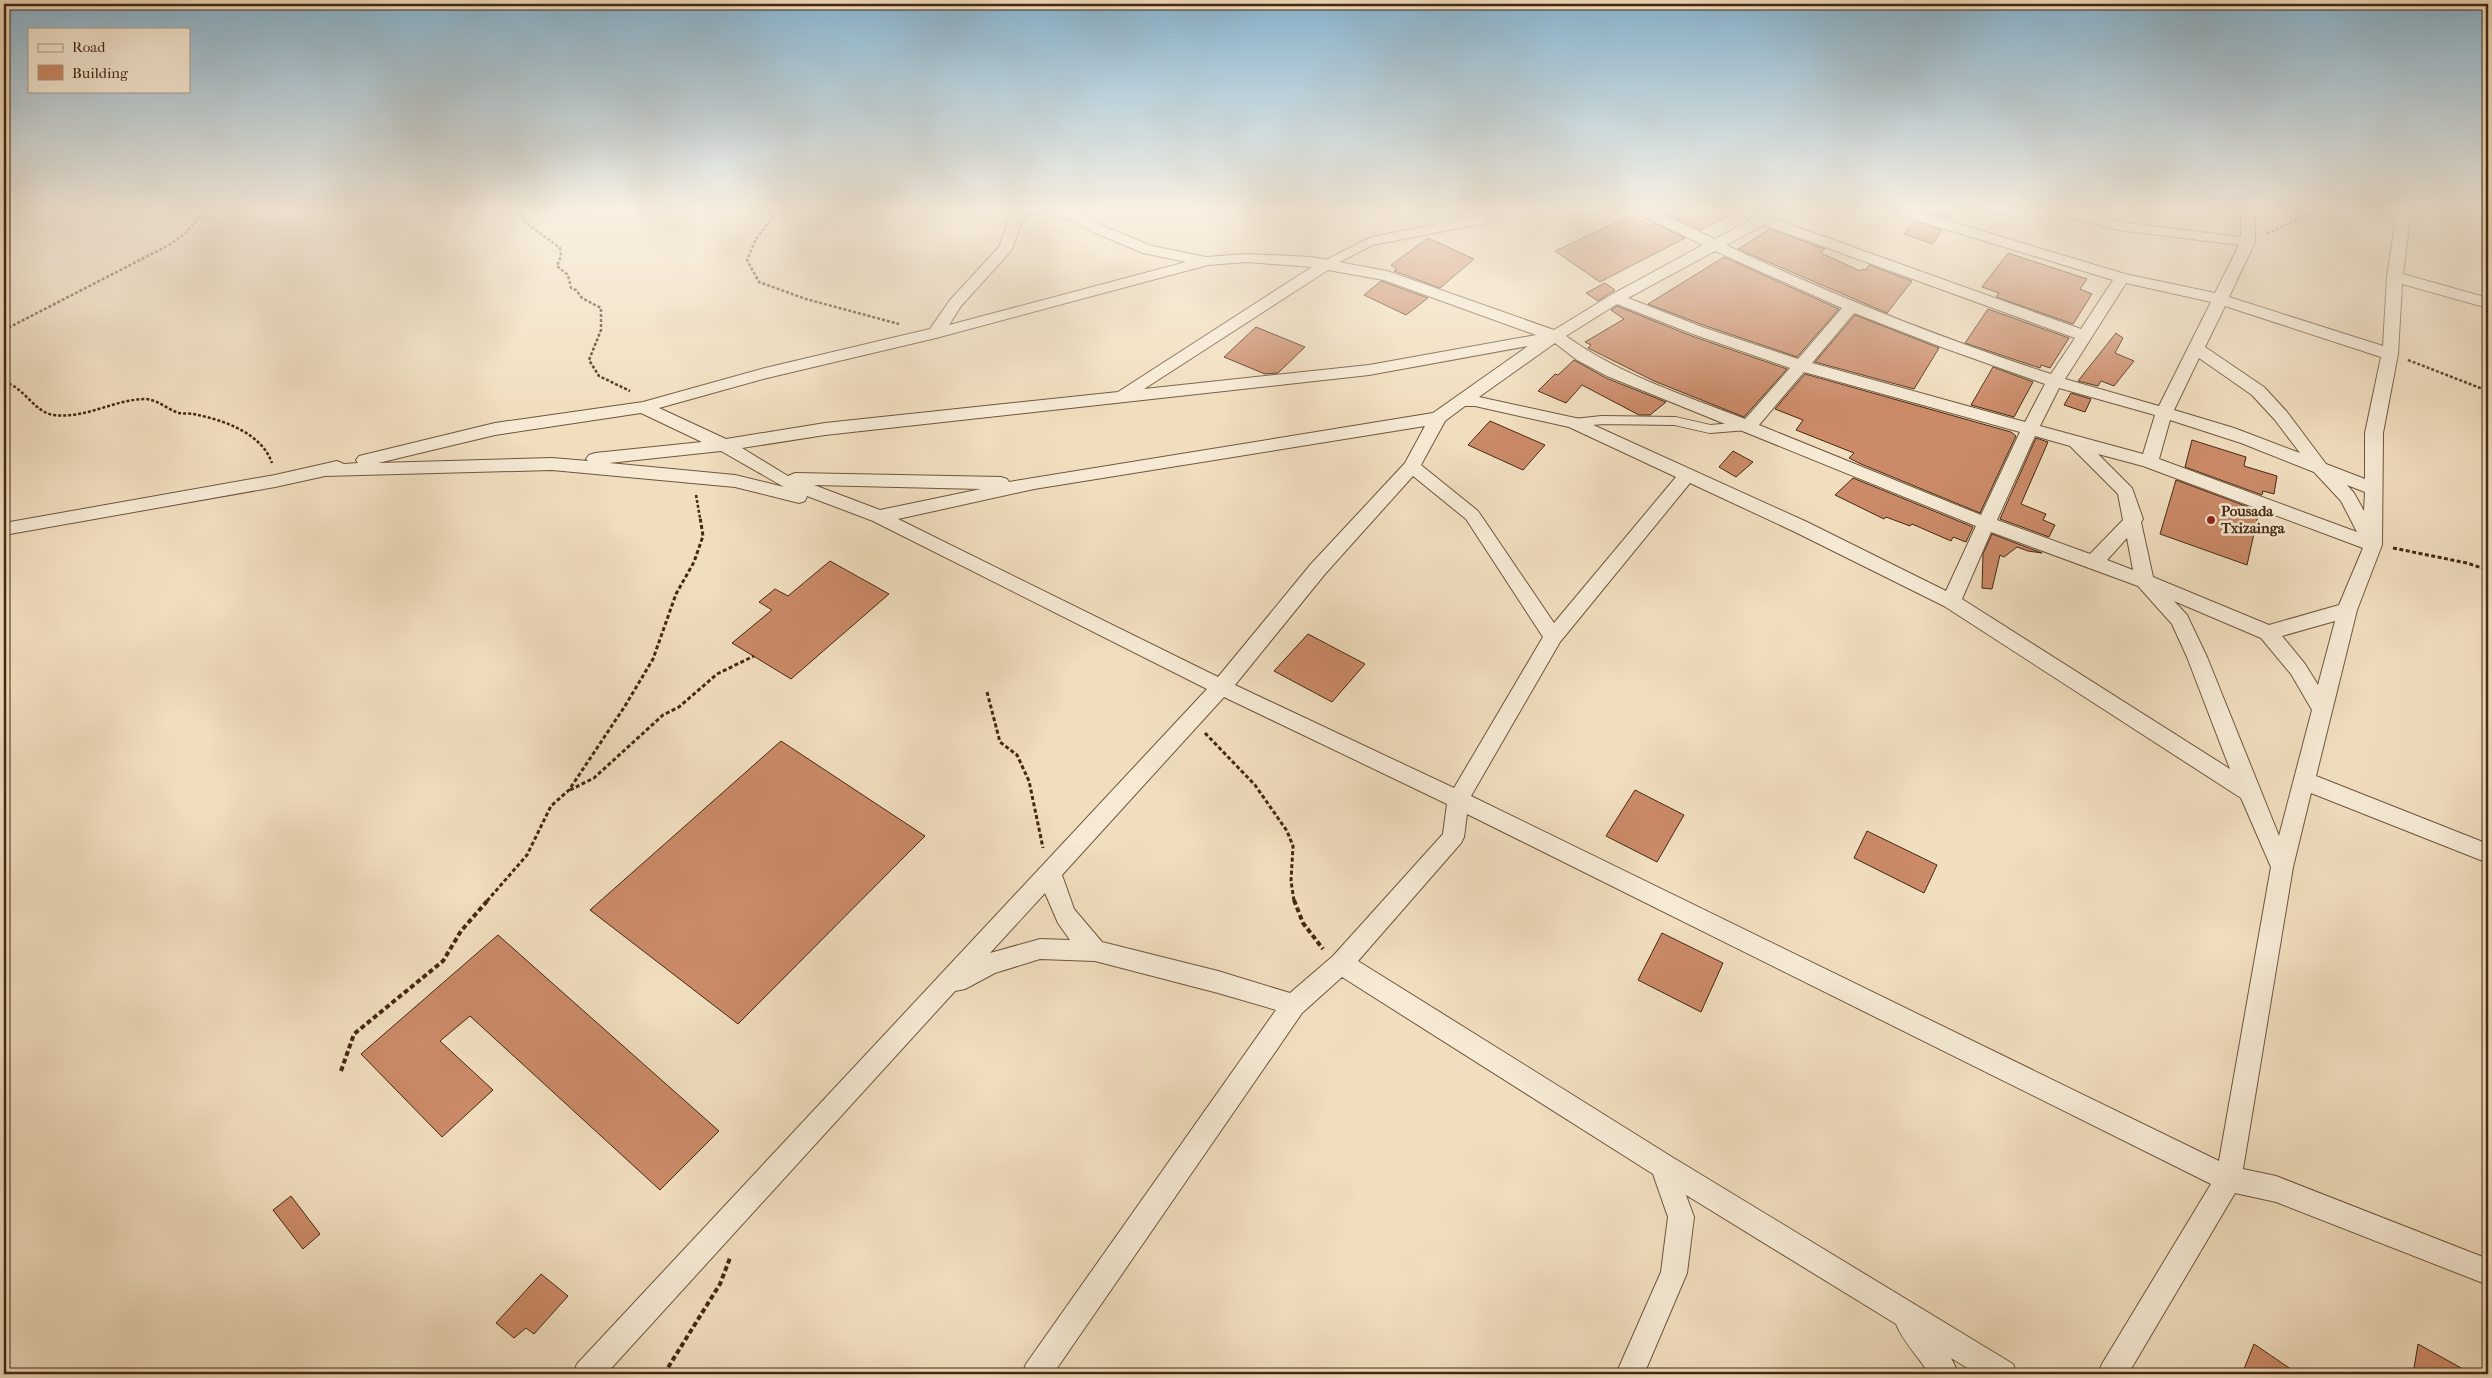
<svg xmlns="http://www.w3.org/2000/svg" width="2492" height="1378" font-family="'IM FELL French Canon',serif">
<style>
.building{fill:#cb8a68;stroke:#442811}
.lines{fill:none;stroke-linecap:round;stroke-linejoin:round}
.lane-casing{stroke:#6f563c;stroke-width:10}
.street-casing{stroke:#6f563c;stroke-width:2}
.path-far2{stroke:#442811;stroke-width:2.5;stroke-dasharray:3 2;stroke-linecap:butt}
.path-far1{stroke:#442811;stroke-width:3;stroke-dasharray:4 2.5;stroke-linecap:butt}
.path{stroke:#442811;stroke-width:4;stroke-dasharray:5 3;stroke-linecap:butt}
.lane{stroke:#f6ead5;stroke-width:8}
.street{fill:#f6ead5;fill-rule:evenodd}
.poi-dot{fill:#8f2418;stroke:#f6ead5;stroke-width:2}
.labels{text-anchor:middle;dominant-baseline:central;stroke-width:5;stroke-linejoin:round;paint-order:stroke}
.poi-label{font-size:15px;font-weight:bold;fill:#442811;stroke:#f6ead5;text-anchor:start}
</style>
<rect width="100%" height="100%" fill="#f1debf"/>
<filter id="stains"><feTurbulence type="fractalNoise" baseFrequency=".004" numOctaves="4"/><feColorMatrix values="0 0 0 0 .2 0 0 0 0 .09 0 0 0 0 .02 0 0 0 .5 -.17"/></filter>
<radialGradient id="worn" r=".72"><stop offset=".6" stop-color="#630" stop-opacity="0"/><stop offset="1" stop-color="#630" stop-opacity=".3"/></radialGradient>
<g class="building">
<polygon points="1673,211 1731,211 1733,214 1701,230 1667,215"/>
<polygon points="1922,211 1954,211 1949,219"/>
<polygon points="1632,215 1650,226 1654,223 1685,238 1600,282 1555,251"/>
<polygon points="1914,221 1942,230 1933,244 1904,234"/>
<polygon points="1770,229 1825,249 1821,253 1860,271 1862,269 1866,270 1869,265 1912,281 1887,313 1738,249"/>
<polygon points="1428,238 1474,259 1440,288 1394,271 1397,269 1391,265"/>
<polygon points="2008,253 2087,279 2080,289 2092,294 2073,324 1996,297 1999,293 1982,287"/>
<polygon points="1724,257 1839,309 1797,357 1703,325 1648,304"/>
<polygon points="1381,281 1384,282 1428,298 1406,315 1364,295"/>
<polygon points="1605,283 1615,290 1598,301 1586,293"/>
<polygon points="1617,306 1689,335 1787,369 1744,417 1654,381 1588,348 1591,345 1585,342 1624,319 1611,310"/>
<polygon points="1988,309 2069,338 2050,368 2041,365 2040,368 1965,343"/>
<polygon points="1855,315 1939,348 1914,389 1815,362"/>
<polygon points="1256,327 1305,347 1278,373 1265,374 1224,357"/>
<polygon points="2116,333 2123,338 2115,353 2134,361 2114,386 2101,381 2098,386 2078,381"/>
<polygon points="1574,360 1606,378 1666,402 1650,415 1639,415 1582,385 1566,403 1538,391 1555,374 1558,375"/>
<polygon points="1993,367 2033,382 2014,417 1971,405"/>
<polygon points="1805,374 2011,432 2016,436 1980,513 1861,464 1849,458 1854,453 1796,430 1803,420 1775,409"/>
<polygon points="2071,393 2091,399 2085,412 2064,405"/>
<polygon points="1490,421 1545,445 1523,470 1468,445"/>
<polygon points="2036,438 2048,442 2021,504 2046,514 2043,520 2055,525 2049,537 2000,519"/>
<polygon points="2192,440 2246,457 2244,466 2277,476 2274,494 2263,491 2262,495 2185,467"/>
<polygon points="1733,451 1753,462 1736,477 1719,467"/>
<polygon points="1853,478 1973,527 1966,542 1953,537 1951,541 1912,524 1910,526 1886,517 1884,519 1835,495"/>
<polygon points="2176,480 2259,511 2247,565 2160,534"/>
<polygon points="1992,534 2042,553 2028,551 2017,547 2004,557 2000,555 1992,589 1982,588 1983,554"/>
<polygon points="830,561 889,594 791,679 732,643 772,610 759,602 775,589 788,596"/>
<polygon points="1308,634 1365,664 1332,702 1274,671"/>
<polygon points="781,741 925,836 738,1024 590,910"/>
<polygon points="1635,790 1684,815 1657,862 1606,836"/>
<polygon points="1867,831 1937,865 1924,893 1854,858"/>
<polygon points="1662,933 1723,963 1701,1012 1638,980"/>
<polygon points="498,935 719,1131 660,1190 470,1016 440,1041 493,1090 442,1137 361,1054"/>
<polygon points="291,1196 320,1234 303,1249 273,1210"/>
<polygon points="541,1274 568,1296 534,1334 526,1328 514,1338 496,1323"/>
<polygon points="2254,1344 2298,1374 2242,1374"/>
<polygon points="2418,1344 2472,1374 2413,1374"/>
</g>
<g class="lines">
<g class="lane-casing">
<g id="lane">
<polyline points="1325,265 1372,241 1527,211"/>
<polyline points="1574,423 1602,420 1675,421 1710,429 1747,426"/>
</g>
</g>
<g class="street-casing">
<path id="street" d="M1012,211H1069L1084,215L1103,226L1152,246L1206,257L1247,254L1312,257L1387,271L1554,330L1611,295L1703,245L1639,214L1637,211H1655L1715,239L1751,220L1735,214L1733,211H1753L1761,214L1763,211H1777L1772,218L2081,329L2113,280L1896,214L1894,211H1916L2125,274L2215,293L2239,245L2119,230L2056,214L2054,211H2077L2119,222L2241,237V211H2255V242L2229,297L2383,346L2387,277L2396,218L2380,214L2378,211H2411L2403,274L2488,298V308L2402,284L2398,354L2383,433L2382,545L2357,610L2316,776L2488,844V863L2311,793L2293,867L2243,1169L2276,1176L2488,1259V1285L2276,1202L2235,1193L2128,1374H2098L2102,1364L2211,1184L1467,814L1464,837L1461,843L1358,961L1672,1157L2013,1364L2017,1374H1977L1951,1358L1959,1374H1929C1919,1357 1903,1342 1896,1324L1686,1195L1694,1217L1687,1273L1644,1374H1616L1661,1272L1668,1217L1653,1174L1342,977L1302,1013L1053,1374H1022L1026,1364L1276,1010L1218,993L1095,961L1040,959L995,973L965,989L955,991L606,1374H573L577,1364L1207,689L873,521L807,496L805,501L799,503L735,487L552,470L325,476L275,487L4,535V523L275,475L337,461L344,464L358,463L356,460L359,456L495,423L643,402L765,368L930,329L950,300L999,247ZM1025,215H1053L1074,221L1093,232L1143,253L1186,262L949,325L961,306L1011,251ZM1764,225L2075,338L2051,374C1940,338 1832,295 1726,245ZM1715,251L1842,308L1798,359L1702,327L1628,298ZM1247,262L1312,267L1118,392L825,423L726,439L659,408L767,378L936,338L1208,265ZM1328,270L1384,280L1536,335L1369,365L1144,389ZM2126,283L2211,302L2159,406L2065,379ZM1617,304L1690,333L1790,368L1745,419C1684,395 1620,375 1566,336ZM2225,306L2381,357L2365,433V479L2326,464L2287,412L2264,387L2205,347ZM1854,313L1944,348L2045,384L2025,422L1812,363ZM1555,343L1577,360L1607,376L1976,526L1946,591L1807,522L1580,419L1479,397ZM1528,346L1433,413L1009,482L1007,479L1001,477L795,473L788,476L742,448L825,435L1369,375ZM2199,358L2252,395L2275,420L2300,453L2234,428L2174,410ZM1804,372L2020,432L1981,515L1759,425ZM2059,388L2155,415L2143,454L2040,426ZM1465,406H1475L1569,427L1676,477L1554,623L1478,511L1421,465L1445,421ZM641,413L702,442L595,453L589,455L586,459L588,461L552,458L378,463L495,435ZM2170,420L2241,443L2314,472L2341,501L2357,532L2159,459ZM1425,426L1405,463L1311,564L1218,677L898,519L1034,489ZM2035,436L2070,446L2118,494L2123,520L2090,554L1997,520ZM721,451L784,487L735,475L609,463ZM2098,454L2143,466L2363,548L2339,605L2269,625L2153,577L2141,522L2143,519L2132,488ZM1413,476L1466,519L1543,637L1454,788L1235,685L1325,574ZM1690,483L1795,532L1944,606L2241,798L2271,867L2219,1161L1471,796L1560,642ZM814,485L981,489L880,510ZM2347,485L2365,492L2364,511L2354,493ZM1991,532L2138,586L2172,624L2187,657L2230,769L1962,599ZM2127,538L2133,570L2107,560ZM2174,601L2261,638L2291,674L2312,710L2279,836L2207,657L2187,615ZM2335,621L2318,685L2305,664L2282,636ZM1224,697L1447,804L1443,834L1333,956L1290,993L1218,971L1102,942L1074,909L1062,875ZM1045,893L1058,923L1070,940L1040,939L990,953Z"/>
</g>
<g class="path-far2">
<polyline points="520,211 525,222 560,248 561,256 557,266 568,275 571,288 576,290 582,298 601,308 601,330 589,360 599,376 630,391"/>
<polyline points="772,211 772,218 756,239 747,260 759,282 806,299 899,324"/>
<polyline points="2267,234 2315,211"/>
<polyline points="4,330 169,245 186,233 204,211"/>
<polyline points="2408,360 2488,391"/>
<path d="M4,382C26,388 33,412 54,415C85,419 113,400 144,399C158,399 166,409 179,413C185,414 192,413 198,415C226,421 262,434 272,463"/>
<polyline points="696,495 700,518"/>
</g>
<g class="path-far1">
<polyline points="2393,548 2467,563 2488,570"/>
<polyline points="987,692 1000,742 1017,755 1029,781 1043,848"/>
<polyline points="1205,733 1255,785 1287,831 1293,846 1291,881 1294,901"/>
<polyline points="570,790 594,778 663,715 679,707 717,674 754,656"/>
<polyline points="487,901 527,855 551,806 569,790 625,706 653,659 676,594 694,562 703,536 700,517"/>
</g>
<g class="path">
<polyline points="1294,900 1303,923 1323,949"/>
<polyline points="341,1071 354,1034 443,961 461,931 488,900"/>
<polyline points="664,1374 720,1284 730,1258"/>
</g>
<use href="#lane" class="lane"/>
<use href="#street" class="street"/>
</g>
<linearGradient id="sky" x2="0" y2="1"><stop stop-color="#89b7d4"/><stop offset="0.52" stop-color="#f9f0e2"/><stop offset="1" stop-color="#f9f0e2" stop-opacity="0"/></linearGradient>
<rect width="2492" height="404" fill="url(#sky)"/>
<circle class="poi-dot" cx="2211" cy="520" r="5"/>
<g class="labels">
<g class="poi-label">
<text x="2221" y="511">Pousada<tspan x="2221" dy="17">Txizainga</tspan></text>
</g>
</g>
<rect width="2492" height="1378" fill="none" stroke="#f1debf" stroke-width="20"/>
<rect x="5" y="5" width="2482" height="1368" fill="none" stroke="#442811" stroke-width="2.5"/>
<rect x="10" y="10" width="2472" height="1358" fill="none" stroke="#442811"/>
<rect x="28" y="28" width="162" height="65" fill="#f6ead5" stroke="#af9c87"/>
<rect x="38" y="44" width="25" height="8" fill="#f6ead5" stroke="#af9c87"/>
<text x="72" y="52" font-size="15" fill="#442811">Road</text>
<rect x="38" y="65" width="25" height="15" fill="#cb8a68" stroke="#af9c87"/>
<text x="72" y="78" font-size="15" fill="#442811">Building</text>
<rect width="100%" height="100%" filter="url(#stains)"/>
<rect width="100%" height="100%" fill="url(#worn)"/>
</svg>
